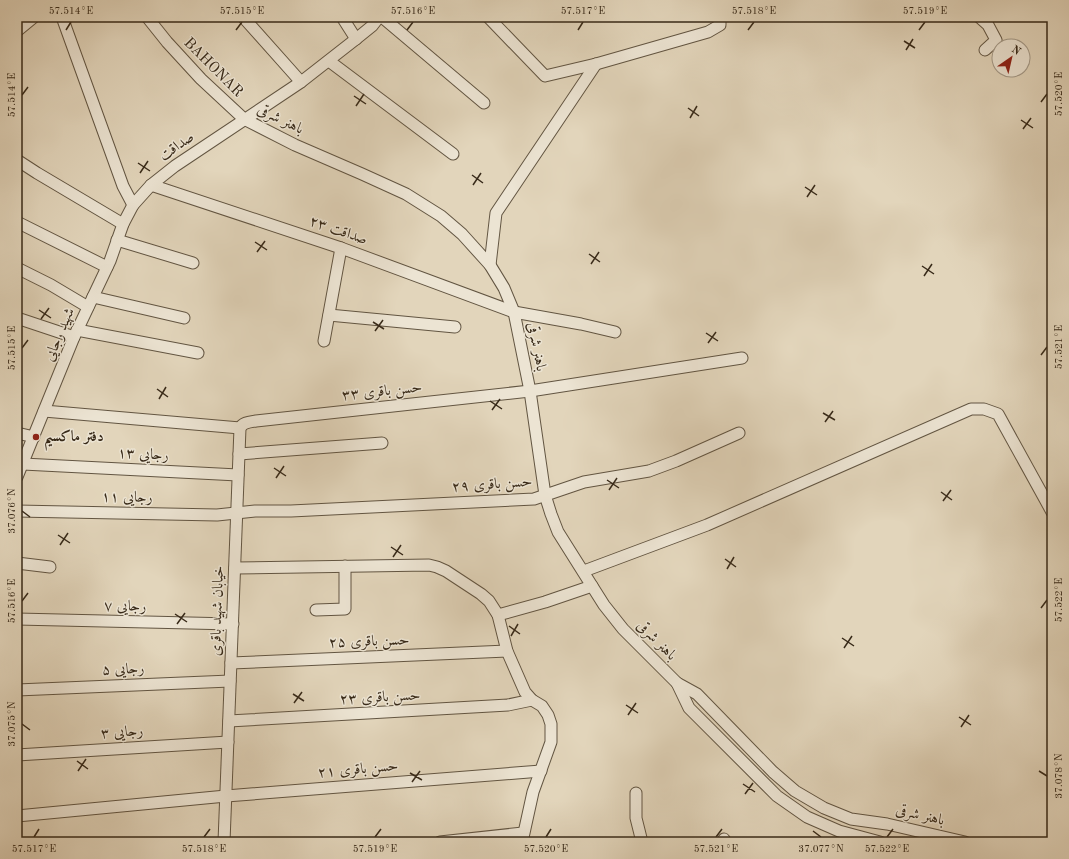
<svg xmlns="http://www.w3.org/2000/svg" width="1069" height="859" font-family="'Old Standard TT',Amiri,serif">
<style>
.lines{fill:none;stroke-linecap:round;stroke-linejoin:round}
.minor-casing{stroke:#625542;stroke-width:13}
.minor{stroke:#ece4d3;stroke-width:11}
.ticks{fill:none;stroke:#382a19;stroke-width:1.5}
.poi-dot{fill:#8f2418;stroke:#ece4d3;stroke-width:1.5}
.labels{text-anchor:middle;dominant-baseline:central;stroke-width:3;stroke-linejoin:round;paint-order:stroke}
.street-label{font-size:15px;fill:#382a19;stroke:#ece4d3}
.poi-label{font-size:15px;font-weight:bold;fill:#382a19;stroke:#ece4d3;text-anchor:start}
.neatline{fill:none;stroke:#382a19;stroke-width:1.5}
.ticks-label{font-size:10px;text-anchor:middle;fill:#382a19}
</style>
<rect width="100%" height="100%" fill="#e2d5bb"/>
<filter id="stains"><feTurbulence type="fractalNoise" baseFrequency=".005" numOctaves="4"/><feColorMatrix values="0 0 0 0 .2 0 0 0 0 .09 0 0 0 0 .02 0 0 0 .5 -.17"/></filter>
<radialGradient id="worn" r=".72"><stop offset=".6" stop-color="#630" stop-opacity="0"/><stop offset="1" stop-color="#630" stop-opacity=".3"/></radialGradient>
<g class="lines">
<g class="minor-casing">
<g id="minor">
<polyline points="62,17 123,186 133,205"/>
<polyline points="147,17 167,42 201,79 244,119 295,145 362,174 406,194 441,216 462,234 490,265 504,288 514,312 530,391 545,495 551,514 558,532 592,586 604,605 623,629 677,683 697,694 773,772 795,791 824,808 851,819 887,824 965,842"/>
<polyline points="243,17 301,82"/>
<polyline points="342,17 356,39"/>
<polyline points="382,17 484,103"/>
<polyline points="488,17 545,76 596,64 708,32 720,25 720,17"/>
<polyline points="979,17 988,25 996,40 985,50"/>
<polyline points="17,31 34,17"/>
<polyline points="329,61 453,154"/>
<polyline points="17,160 37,173 123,224"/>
<polyline points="151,185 341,248 514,312 581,324 615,332"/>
<polyline points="17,222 107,267"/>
<polyline points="117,240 193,263"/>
<polyline points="490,265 496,213 596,64"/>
<polyline points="17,268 51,285 88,307"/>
<polyline points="93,297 184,318"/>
<polyline points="329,315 455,327"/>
<polyline points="17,318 74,337"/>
<polyline points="77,330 198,353"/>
<polyline points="324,341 341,248"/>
<polyline points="44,411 240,428"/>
<path d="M240,428C243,422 250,422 256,421L530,391L742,358"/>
<polyline points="17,433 34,437"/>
<polyline points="239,454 382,443"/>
<polyline points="23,464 238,475"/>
<polyline points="17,477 74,337 110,261 123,224 133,205 151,185 175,166 301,82 356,39 372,26 379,17"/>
<polyline points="17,511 217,515 255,511 291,511 534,499 584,482 649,471 676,461 739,433"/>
<polyline points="17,563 50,567"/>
<polyline points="235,568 429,565 437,567 446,571 481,594 489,601 498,615 507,651 525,692 532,700 542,706 548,715 551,724 551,742 533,792 522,842"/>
<polyline points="584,571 707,525 971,409 984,409 998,414 1052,512"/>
<polyline points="316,610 345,609 345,566"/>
<polyline points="498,615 545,602 592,586"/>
<polyline points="17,619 233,624"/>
<polyline points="231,663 507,651"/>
<polyline points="677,683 689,708 777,796 807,817 839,831 880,842"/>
<polyline points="17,690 230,681"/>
<polyline points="229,721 508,705 532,700"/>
<polyline points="17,755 228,742"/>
<polyline points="636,793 636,818 642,842"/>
<polyline points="17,816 226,796 541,771"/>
<polyline points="724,839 726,842"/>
<polyline points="224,842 240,428"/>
<polyline points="440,842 523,833"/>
</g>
</g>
<use href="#minor" class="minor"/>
</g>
<path class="ticks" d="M66,30L71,22M236,30L242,22M407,30L413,22M578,30L583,22M748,30L754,22M919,30L925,22M904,41L915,48M906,50L913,39M22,95L28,87M354,96L366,104M1041,102L1047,94M356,106L364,94M688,108L699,116M690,118L697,106M1021,120L1033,128M1023,129L1031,118M138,163L150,171M140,173L148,161M472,175L483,183M473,185L481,173M805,187L817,195M807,197L815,185M255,242L267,250M257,252L265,241M589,254L600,262M591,264L599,252M922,266L934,274M924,276L932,264M39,310L51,318M41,319L49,308M373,322L384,329M375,331L383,320M706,333L718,341M708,343L716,332M22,348L28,340M1041,355L1047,347M157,389L168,397M159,399L166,387M490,401L502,409M492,410L500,399M823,413L835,420M825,422L833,411M274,468L286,476M276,478L284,466M607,480L619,488M609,490L617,478M941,492L952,500M943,501L951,490M22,511L30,517M58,535L70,543M60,545L68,533M391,547L403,555M393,557L401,545M725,559L736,567M727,569L734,557M22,601L28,593M1041,608L1047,600M175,614L187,622M177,624L185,613M509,626L520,634M511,636L518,624M842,638L854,646M844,648L852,636M293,694L304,701M294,703L302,692M626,705L638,713M628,715L636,703M959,717L971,725M22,724L30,730M961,727L969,715M77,761L88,769M78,771L86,759M1039,771L1047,776M410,773L422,780M412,782L420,771M743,784L755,792M745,794L753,783M813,831L821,837M34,837L39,829M204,837L210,829M375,837L381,829M546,837L551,829M716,837L722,829M887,837L893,829"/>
<circle class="poi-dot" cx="36" cy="437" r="4"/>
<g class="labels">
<g class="street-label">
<text transform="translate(213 68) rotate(45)">BAHONAR</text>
<text transform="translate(280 120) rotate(26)">باهنر شرقی</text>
<text transform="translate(177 147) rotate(-35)">صداقت</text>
<text transform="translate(338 231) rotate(19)">صداقت ۲۳</text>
<text transform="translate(60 335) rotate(-67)">شهید رجایی</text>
<text transform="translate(536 347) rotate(79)">باهنر شرقی</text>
<text transform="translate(382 392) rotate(-6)">حسن باقری ۳۳</text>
<text transform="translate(143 455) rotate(3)">رجایی ۱۳</text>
<text transform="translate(492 485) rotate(-4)">حسن باقری ۲۹</text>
<text transform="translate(127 498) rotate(1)">رجایی ۱۱</text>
<text transform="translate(125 607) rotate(1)">رجایی ۷</text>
<text transform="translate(218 611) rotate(-88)">خیابان شهید باقری</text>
<text transform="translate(656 641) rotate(45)">باهنر شرقی</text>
<text transform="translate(369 642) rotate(-2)">حسن باقری ۲۵</text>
<text transform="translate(123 670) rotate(-2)">رجایی ۵</text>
<text transform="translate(380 698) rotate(-3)">حسن باقری ۲۳</text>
<text transform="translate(122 733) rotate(-4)">رجایی ۳</text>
<text transform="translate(358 770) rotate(-5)">حسن باقری ۲۱</text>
<text transform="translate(920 816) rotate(13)">باهنر شرقی</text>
</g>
<g class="poi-label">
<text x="44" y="437">دفتر ماکسیم</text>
</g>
</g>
<rect width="1069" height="859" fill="none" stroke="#e2d5bb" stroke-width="44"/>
<g transform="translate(1011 58) rotate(34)"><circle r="19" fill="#ece4d3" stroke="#a49a89"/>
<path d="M0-3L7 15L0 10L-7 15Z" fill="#8f2418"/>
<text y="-6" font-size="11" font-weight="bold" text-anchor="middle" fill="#382a19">N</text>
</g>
<rect x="22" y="22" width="1025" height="815" class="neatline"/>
<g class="ticks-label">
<text x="71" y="14">57.514°E</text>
<text x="242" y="14">57.515°E</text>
<text x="413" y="14">57.516°E</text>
<text x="583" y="14">57.517°E</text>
<text x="754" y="14">57.518°E</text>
<text x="925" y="14">57.519°E</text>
<text transform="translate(1058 94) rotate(-90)" y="4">57.520°E</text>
<text transform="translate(11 95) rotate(-90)" y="4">57.514°E</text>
<text transform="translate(1058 347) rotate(-90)" y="4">57.521°E</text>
<text transform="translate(11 348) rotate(-90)" y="4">57.515°E</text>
<text transform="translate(11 511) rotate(-90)" y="4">37.076°N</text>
<text transform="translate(1058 600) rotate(-90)" y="4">57.522°E</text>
<text transform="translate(11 601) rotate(-90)" y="4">57.516°E</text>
<text transform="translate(11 724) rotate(-90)" y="4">37.075°N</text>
<text transform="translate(1058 776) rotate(-90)" y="4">37.078°N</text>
<text x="34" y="852">57.517°E</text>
<text x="204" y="852">57.518°E</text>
<text x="375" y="852">57.519°E</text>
<text x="546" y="852">57.520°E</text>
<text x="716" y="852">57.521°E</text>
<text x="821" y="852">37.077°N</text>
<text x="887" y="852">57.522°E</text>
</g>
<rect width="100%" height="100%" filter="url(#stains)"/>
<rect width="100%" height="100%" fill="url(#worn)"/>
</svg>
